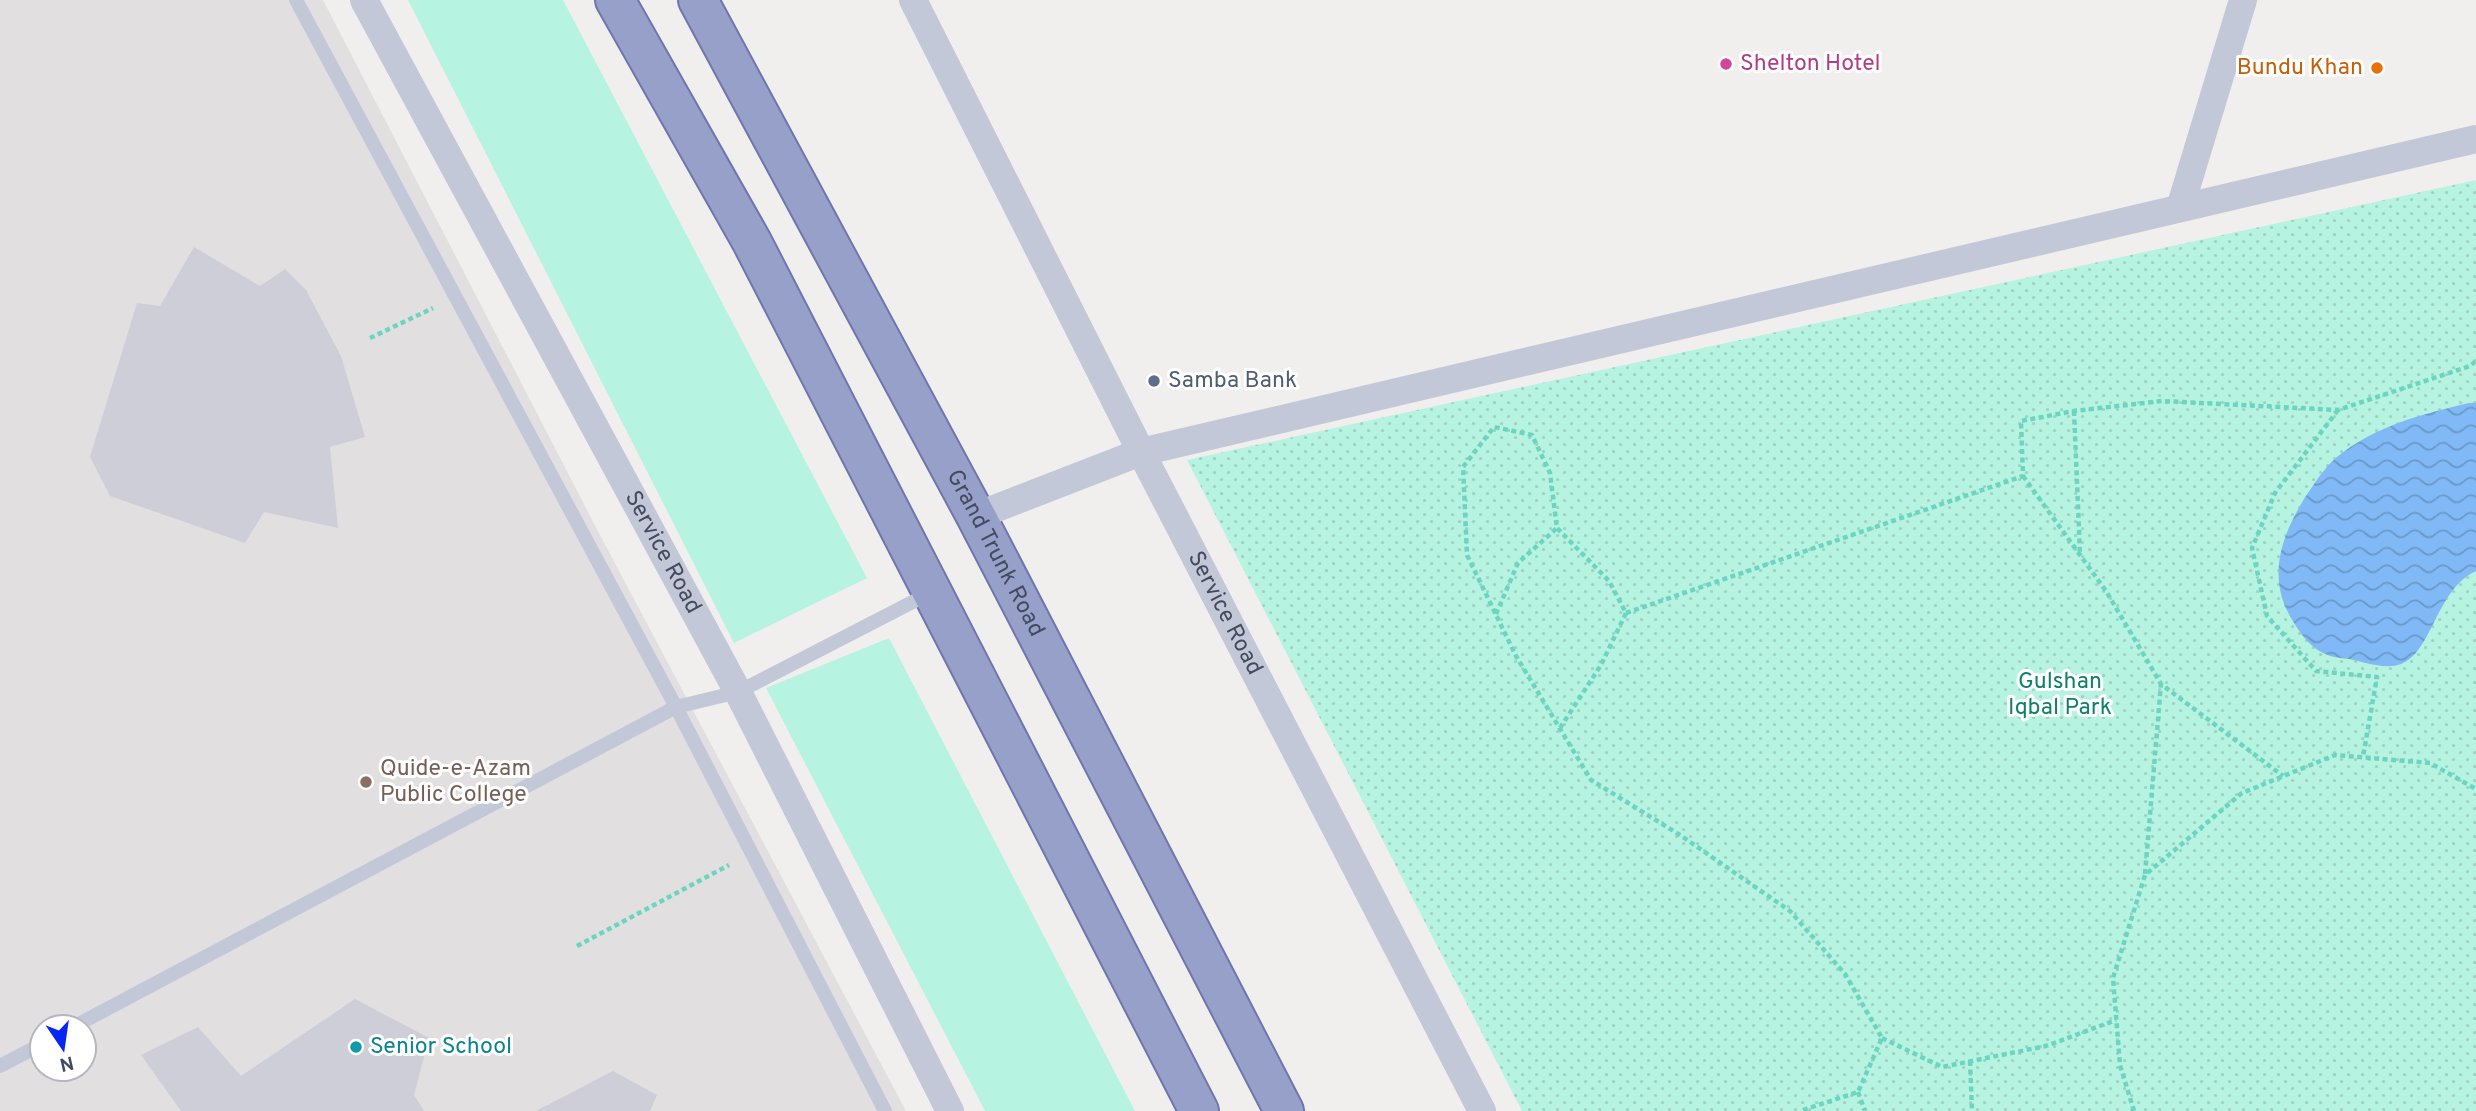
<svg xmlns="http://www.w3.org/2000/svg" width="2476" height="1111" font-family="Overpass,sans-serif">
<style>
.education{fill:#e2dfe0;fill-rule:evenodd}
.green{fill:#b7f3e1}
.park{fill:url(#park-dots)}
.water{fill:url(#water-waves)}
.building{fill:#cdced7}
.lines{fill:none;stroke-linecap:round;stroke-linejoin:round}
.trunk-casing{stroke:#6c77ae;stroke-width:42}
.path{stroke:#6cd5c1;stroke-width:4.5;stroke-dasharray:5 3.5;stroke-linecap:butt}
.service{stroke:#c3c8d8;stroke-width:14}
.minor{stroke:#c3c8d8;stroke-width:28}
.trunk{stroke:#96a0c9;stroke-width:38}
.hotel-dot{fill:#d1479c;stroke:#fff;stroke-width:2.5}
.food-dot{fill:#e8710a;stroke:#fff;stroke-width:2.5}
.service-dot{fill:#5c6f8a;stroke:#fff;stroke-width:2.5}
.education-dot{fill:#8d6e63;stroke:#fff;stroke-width:2.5}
.culture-dot{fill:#0f9aa8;stroke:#fff;stroke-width:2.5}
.labels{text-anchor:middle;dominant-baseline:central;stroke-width:6;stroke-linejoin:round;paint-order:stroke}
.hotel-label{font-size:23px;fill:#b23c85;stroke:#fff;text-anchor:start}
.food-label{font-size:23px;fill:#c56008;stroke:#fff;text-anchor:end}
.service-label{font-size:23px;fill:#4e5e75;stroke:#fff;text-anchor:start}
.street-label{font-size:23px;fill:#444a5e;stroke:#fff}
.park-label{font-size:23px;fill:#0d8169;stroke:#fff}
.education-label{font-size:23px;fill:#785e54;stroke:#fff;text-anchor:start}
.culture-label{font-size:23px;fill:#0d838f;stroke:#fff;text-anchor:start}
</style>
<defs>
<pattern id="park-dots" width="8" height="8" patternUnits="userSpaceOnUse" patternTransform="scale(1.75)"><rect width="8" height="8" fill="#b7f3e1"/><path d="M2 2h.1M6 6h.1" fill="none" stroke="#9fd2c3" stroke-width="1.8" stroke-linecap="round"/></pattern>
<pattern id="water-waves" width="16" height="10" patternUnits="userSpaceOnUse" patternTransform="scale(1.75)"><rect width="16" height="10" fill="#80b9f5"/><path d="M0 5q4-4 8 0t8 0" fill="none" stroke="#6a98ca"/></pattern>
</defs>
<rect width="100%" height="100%" fill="#f1efee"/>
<path class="education" d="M0,0H323L601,537L906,1111H0ZM42,1027H84V1069H42Z"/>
<g class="green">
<polygon points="408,0 563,0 867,578 734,643"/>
<polygon points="889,638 1135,1111 985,1111 766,688"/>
</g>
<polygon class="park" points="2476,180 2476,1111 1522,1111 1187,460"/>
<path class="water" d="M2469,403H2476V571C2436,589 2432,653 2401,664C2385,670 2364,662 2349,659C2341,658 2330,657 2323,653C2310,647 2301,634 2294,623C2266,580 2280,539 2304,499C2314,484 2324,468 2337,457C2375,426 2422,414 2469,403Z"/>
<g class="building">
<polygon points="194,247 260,286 285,269 306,290 341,356 365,437 330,447 338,528 264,512 245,543 110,496 90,457 137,303 160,306"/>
<polygon points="355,999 429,1038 414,1095 424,1111 181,1111 141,1055 198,1027 241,1076"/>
<polygon points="613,1071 657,1095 650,1111 536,1111"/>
</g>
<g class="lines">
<g class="trunk-casing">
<g id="trunk">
<polyline points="615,0 752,242 1199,1111"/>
<path id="s3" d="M698,0L976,516L1284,1111"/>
</g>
</g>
<g class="path">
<polyline points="370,338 433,308"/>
<polyline points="2338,410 2275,493 2252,548 2267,616 2316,671 2377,677 2363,757"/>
<polyline points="2074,411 2080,554"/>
<polyline points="2023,476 2106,591 2161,684 2283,776"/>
<polyline points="1626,613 2023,476 2021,421 2074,411 2162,401 2338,410 2470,366 2476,361"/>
<polyline points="1496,614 1518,563 1557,528"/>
<polyline points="1560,728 1601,665 1626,613 1609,581 1557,528 1550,473 1532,435 1494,427 1463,467 1467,555 1516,656 1591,780 1680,835 1790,911 1845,974 1882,1038 1858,1092 1800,1111"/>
<polyline points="2145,874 2161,684"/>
<polyline points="577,946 729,865"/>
<polyline points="1882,1038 1942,1067 2046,1046 2116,1020"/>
<polyline points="1970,1061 1972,1111"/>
<polyline points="1858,1092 1865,1111"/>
<polyline points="2134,1111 2120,1065 2113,978 2145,875 2242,793 2335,755 2430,763 2476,789"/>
</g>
<g class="service">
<polyline points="296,0 676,707 885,1111"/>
<polyline points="73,1027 676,707 738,692 930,593"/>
<polyline points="0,1066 42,1044"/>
</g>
<g class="minor">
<path id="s1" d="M364,0L738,692L950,1111"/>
<path id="s2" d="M913,0L1141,452L1482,1111"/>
<polyline points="2180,208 2243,0"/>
<polyline points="976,516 1141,452 2476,139"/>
</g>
<use href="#trunk" class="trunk"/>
</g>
<circle class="hotel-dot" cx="1726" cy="64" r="7"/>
<circle class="food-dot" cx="2377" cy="68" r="7"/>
<circle class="service-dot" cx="1154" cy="381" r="7"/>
<circle class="education-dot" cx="366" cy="782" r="7"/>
<circle class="culture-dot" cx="356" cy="1047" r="7"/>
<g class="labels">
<g class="hotel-label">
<text x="1740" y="64">Shelton Hotel</text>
</g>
<g class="food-label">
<text x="2363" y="68">Bundu Khan</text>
</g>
<g class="service-label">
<text x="1168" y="381">Samba Bank</text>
</g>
<g class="street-label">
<text stroke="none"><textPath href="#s1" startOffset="628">Service Road</textPath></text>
<text stroke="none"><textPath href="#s3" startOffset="628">Grand Trunk Road</textPath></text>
<text stroke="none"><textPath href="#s2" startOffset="688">Service Road</textPath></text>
</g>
<g class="park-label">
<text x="2060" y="682">Gulshan<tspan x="2060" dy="26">Iqbal Park</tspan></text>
</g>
<g class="education-label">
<text x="380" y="769">Quide-e-Azam<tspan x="380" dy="26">Public College</tspan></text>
</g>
<g class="culture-label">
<text x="370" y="1047">Senior School</text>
</g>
</g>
<g transform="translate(63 1048) rotate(167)"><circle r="33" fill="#ffffff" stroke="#b4b7bf" stroke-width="2"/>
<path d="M0-5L12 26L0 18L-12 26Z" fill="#0626f2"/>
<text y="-10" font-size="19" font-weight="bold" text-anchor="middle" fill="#444a5e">N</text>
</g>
</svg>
